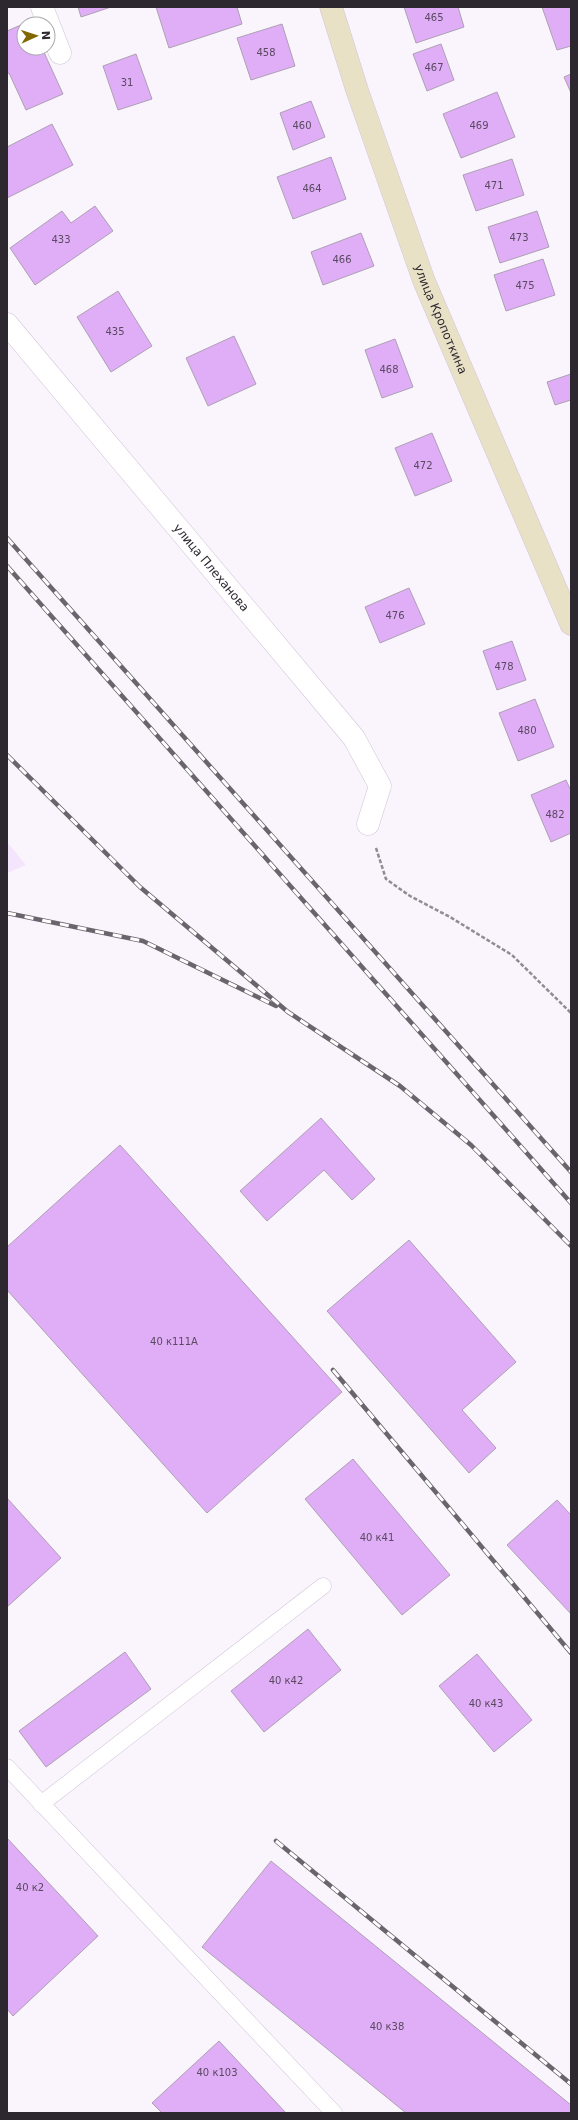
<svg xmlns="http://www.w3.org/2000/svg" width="578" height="2120" font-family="'DejaVu Sans',sans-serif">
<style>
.built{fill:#f5e5fc}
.building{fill:#e0aef6;stroke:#ada0b3}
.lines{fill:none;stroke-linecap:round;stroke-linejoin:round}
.lane-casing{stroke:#d2c4d8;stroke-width:17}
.street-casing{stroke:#d2c4d8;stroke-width:23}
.secondary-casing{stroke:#d2c4d8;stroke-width:23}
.path{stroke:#918b93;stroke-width:2.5;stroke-dasharray:4 2;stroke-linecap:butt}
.lane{stroke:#fff;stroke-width:16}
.street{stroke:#fff;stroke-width:22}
.secondary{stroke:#e9e1c6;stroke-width:22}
.rail-casing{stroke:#6a646c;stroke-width:4.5}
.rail{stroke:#fff;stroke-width:3;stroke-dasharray:9;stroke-linecap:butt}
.labels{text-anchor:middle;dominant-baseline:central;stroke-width:4;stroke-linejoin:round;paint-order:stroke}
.number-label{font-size:10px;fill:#5a4961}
.street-label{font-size:12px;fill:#2d272f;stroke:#fff}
</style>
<rect width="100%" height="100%" fill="#faf4fd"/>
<polygon class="built" points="7,842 26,865 7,873"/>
<g class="building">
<polygon points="78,7 111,7 81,17"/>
<polygon points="156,7 237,7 242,24 169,48"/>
<polygon points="404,7 458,7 464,27 416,43"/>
<polygon points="542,7 571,7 571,46 557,50"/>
<polygon points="30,21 32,24 24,24 24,48 42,48 63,94 26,110 9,73 7,74 7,31"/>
<polygon points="282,24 295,66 251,80 237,38"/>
<polygon points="441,44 454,80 427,91 413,54"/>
<polygon points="136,54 152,99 118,110 103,66"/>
<polygon points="571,74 571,93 564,77"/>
<polygon points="497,92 515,137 461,158 443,114"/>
<polygon points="311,101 325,137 293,150 280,113"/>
<polygon points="52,124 73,165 7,198 7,147"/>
<polygon points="331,157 346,199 293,219 277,177"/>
<polygon points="512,159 524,195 476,211 463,175"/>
<polygon points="95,206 113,231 35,285 10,248 62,211 71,223"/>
<polygon points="537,211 549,247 500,263 488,227"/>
<polygon points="361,233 374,266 323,285 311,252"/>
<polygon points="543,259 555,295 506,311 494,275"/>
<polygon points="118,291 152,346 111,372 77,317"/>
<polygon points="234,336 256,384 208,406 186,358"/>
<polygon points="395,339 413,387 382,398 365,350"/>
<polygon points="571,374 571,400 555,405 547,382"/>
<polygon points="432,433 452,481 415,496 395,448"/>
<polygon points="409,588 425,624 380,643 365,607"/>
<polygon points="512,641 526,680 497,690 483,651"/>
<polygon points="535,699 554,747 518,761 499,713"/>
<polygon points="566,780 571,791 571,833 551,842 531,795"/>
<polygon points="321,1118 375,1179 352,1200 324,1170 267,1221 240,1191"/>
<polygon points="120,1145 342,1392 207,1513 7,1290 7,1247"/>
<polygon points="409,1240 516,1362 462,1410 496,1448 469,1473 327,1311"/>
<polygon points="353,1459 450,1575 402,1615 305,1499"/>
<polygon points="7,1498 61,1558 7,1607"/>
<polygon points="557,1500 571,1515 571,1614 507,1545"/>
<polygon points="308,1629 341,1670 264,1732 231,1691"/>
<polygon points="125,1652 151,1689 46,1767 19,1731"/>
<polygon points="477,1654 532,1720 494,1752 439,1686"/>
<polygon points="7,1838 98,1936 13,2016 7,2009"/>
<polygon points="271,1861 571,2105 571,2113 406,2113 202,1947"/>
<polygon points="219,2041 286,2113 162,2113 152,2103"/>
</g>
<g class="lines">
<g class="lane-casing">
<g id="lane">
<polyline points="7,1767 334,2113"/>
<polyline points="41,1804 323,1586"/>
</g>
</g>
<g class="street-casing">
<g id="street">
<polyline points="42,7 60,53"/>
<path id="s1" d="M7,324L354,738L380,786L368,824"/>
</g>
</g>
<g class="secondary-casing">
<g id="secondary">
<path id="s2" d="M331,7L357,90L424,281L571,624"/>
</g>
</g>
<polyline class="path" points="376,848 386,879 410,896 450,917 512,955 571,1013"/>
<use href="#lane" class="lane"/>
<use href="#street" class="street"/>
<use href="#secondary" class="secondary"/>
<g class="rail-casing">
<g id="rail">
<polyline points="7,538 571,1172"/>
<polyline points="7,566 571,1203"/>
<polyline points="7,755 140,887 288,1012 400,1086 471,1145 571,1246"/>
<polyline points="7,913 143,941 276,1006"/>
<polyline points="333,1370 571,1653"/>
<polyline points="276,1841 571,2084"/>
</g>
</g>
<use href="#rail" class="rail"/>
</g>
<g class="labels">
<g class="number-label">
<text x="434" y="17">465</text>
<text x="266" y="52">458</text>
<text x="434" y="67">467</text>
<text x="127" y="82">31</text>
<text x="302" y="125">460</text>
<text x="479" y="125">469</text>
<text x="494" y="185">471</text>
<text x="312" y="188">464</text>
<text x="519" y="237">473</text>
<text x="61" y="239">433</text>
<text x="342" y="259">466</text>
<text x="525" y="285">475</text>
<text x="115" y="331">435</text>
<text x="389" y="369">468</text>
<text x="423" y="465">472</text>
<text x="395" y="615">476</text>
<text x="504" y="666">478</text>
<text x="527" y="730">480</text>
<text x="555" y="814">482</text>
<text x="174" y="1341">40 к111А</text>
<text x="377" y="1537">40 к41</text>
<text x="286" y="1680">40 к42</text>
<text x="486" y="1703">40 к43</text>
<text x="30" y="1887">40 к2</text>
<text x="387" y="2026">40 к38</text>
<text x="217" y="2072">40 к103</text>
</g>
<g class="street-label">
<text stroke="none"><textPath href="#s2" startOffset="331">улица Кропоткина</textPath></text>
<text stroke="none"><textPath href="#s1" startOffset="318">улица Плеханова</textPath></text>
</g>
</g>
<rect width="578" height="2120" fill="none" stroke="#2d272f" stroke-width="16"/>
<g transform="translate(36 36) rotate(87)"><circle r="19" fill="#ffffff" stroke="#aba9ac"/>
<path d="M0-3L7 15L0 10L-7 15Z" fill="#816700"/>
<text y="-6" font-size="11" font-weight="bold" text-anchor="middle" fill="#2d272f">N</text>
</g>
</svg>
